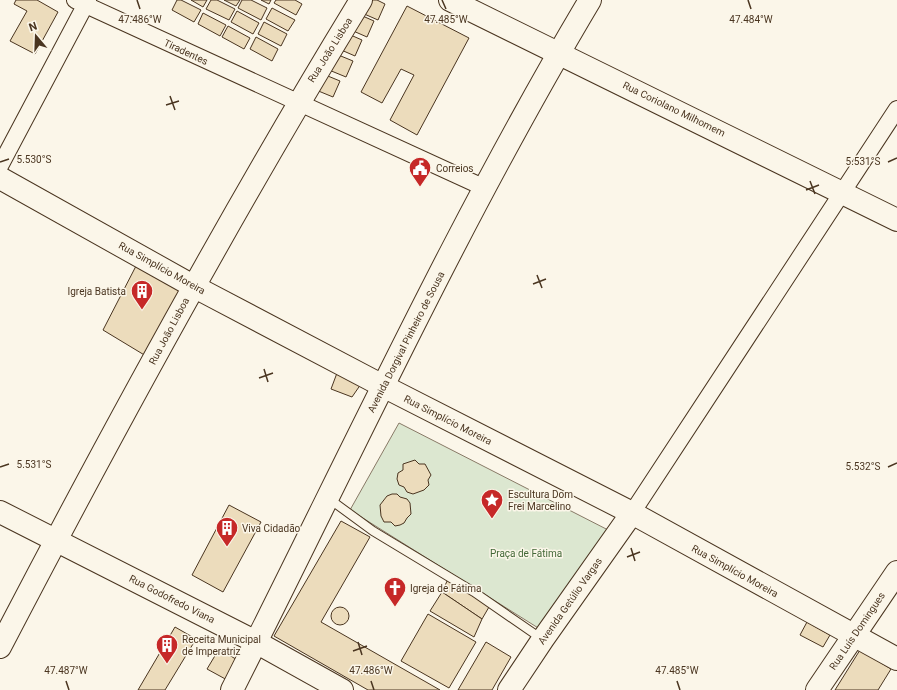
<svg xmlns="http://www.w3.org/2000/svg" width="897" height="690" font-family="Roboto,sans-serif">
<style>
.green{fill:#dce7d0;stroke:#887966}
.building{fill:#ecdcbc;stroke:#4a3520}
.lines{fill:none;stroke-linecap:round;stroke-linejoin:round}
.lane-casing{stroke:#4a3520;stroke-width:10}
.street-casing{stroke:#4a3520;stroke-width:18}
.secondary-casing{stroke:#4a3520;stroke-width:24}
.primary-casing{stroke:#4a3520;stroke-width:24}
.lane{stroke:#fbf6e9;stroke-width:8}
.street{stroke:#fbf6e9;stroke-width:16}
.secondary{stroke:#fbf6e9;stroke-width:22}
.primary{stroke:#fbf6e9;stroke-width:22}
.ticks{fill:none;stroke:#4a3520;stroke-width:1.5}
.labels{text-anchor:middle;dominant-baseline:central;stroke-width:3;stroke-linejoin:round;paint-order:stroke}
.street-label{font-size:10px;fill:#4a3520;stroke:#fbf6e9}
.poi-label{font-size:10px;fill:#4a3520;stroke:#fbf6e9;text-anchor:start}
.park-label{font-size:10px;fill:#436837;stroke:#fbf6e9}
.ticks-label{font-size:10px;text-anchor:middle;fill:#4a3520;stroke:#fbf6e9;stroke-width:3;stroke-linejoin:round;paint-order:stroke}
</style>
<rect width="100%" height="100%" fill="#fbf6e9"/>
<polygon class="green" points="399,423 614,533 543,631 350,510"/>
<g class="building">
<polygon points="16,0 37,0 58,12 35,54 10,41 27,11 14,4"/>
<polygon points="177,0 181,0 201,10 194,22 172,10"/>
<polygon points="191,0 207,0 203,7"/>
<polygon points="211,0 217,0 235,9 229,20 206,9"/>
<polygon points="224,0 240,0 236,6"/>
<polygon points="242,0 251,0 267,8 261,20 238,8"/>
<polygon points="261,0 271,0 269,4"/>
<polygon points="276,0 295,0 302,4 296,15 274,3"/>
<polygon points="367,0 377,0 385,4 378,20 362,13"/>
<polygon points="407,6 469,38 417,135 390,120 414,75 401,69 382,103 361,92"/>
<polygon points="272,8 295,20 288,31 266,19"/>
<polygon points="237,11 259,23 253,34 231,22"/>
<polygon points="203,13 226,25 220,36 198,24"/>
<polygon points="358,14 374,21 367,37 351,30"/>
<polygon points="264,22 287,34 281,46 258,34"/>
<polygon points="228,26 250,38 244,49 222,37"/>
<polygon points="346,33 362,40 355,56 339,49"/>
<polygon points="256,37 278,49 272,61 250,49"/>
<polygon points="336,54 353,61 346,77 329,70"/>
<polygon points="323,74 340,81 333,97 316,90"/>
<polygon points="136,266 183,292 146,356 103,330"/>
<polygon points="337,373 361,384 352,397 331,389"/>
<polygon points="415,460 419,464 425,464 431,475 428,480 429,485 424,490 413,494 407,492 404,487 399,485 397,479 398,473 403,470 403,464"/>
<polygon points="392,494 397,494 400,497 407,499 410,503 411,514 407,518 404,523 400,525 395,526 391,522 384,522 381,516 380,505 387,496"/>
<polygon points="229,505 261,522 223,592 192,575"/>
<polygon points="341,521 370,537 321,622 440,690 368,690 274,636"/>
<polygon points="448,579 489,607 482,619 442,592"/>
<polygon points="442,592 482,619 474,637 430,611"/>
<circle cx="340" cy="616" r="9"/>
<polygon points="428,614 476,642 449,688 401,661"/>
<polygon points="807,622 830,635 823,647 800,635"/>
<polygon points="175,627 196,639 165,690 138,690"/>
<polygon points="486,642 511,657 492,690 458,690"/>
<polygon points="219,649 239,661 229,681 207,669"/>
<polygon points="860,650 891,669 878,690 835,690"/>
</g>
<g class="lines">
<g class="lane-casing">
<polyline id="lane" points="328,498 373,531 474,592 542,639"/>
</g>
<g class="street-casing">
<g id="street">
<polyline points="75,0 485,188"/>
<polyline points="0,166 88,0"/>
<polyline points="632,513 897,109"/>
</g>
</g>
<g class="secondary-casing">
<g id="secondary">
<polyline points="450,0 897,220"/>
<polyline points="0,178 193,286 383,386 632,513 897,659"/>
<polyline points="0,512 256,642 342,690"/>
<path d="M0,647C114,428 232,211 361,0"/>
<path d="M232,690C349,459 457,223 590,0"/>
<polyline points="509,690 543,639 632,513"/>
</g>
</g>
<g class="primary-casing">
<polyline id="primary" points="817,690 897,572"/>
</g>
<use href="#lane" class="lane"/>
<use href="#street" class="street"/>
<use href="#secondary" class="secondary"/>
<use href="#primary" class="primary"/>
</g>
<path class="ticks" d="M137,0L140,9M442,0L446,9M748,0L751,9M170,96L175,110M166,105L179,101M0,162L9,159M888,162L897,158M810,181L815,194M806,190L819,185M537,275L542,288M533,284L546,279M264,369L268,382M259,378L273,373M0,467L9,464M888,467L897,463M631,548L635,561M627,557L640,552M358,642L362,655M353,651L367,646M66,681L69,690M371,681L374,690M677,681L680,690"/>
<defs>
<g id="civic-pin" transform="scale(1.15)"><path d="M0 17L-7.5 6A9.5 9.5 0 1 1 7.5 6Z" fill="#c62828" stroke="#fbf6e9"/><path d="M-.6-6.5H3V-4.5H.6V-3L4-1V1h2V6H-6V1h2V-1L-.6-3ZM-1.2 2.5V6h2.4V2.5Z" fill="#fff"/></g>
<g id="building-pin" transform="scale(1.15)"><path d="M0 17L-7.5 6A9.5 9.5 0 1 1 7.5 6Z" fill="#c62828" stroke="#fbf6e9"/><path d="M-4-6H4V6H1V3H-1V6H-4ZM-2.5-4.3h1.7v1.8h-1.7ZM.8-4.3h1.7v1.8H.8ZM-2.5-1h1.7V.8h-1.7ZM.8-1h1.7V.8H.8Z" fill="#fff"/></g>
<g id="sight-pin" transform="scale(1.15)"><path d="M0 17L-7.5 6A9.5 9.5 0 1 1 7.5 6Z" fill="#c62828" stroke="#fbf6e9"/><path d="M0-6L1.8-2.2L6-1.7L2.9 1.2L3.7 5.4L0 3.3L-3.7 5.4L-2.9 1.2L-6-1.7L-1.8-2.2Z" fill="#fff"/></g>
<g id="church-pin" transform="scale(1.15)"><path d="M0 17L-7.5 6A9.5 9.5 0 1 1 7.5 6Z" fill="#c62828" stroke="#fbf6e9"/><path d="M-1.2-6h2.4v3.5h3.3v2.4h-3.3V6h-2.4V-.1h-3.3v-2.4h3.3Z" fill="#fff"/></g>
</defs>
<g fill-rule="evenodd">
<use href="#civic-pin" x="420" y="168"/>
<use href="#building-pin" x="142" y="291"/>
<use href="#sight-pin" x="492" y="500"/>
<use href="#building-pin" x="227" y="528"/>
<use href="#church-pin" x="395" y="588"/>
<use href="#building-pin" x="167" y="645"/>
</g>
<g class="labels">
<g class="street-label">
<text transform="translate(330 50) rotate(-58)">Rua João Lisboa</text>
<text transform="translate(186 52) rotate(25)">Tiradentes</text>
<text transform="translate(674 109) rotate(26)">Rua Coriolano Milhomem</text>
<text transform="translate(162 268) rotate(29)">Rua Simplício Moreira</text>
<text transform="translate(169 331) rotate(-62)">Rua João Lisboa</text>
<text transform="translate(406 342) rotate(-63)">Avenida Dorgival Pinheiro de Sousa</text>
<text transform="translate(448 420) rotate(27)">Rua Simplício Moreira</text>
<text transform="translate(735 571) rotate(29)">Rua Simplício Moreira</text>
<text transform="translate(172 599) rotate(27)">Rua Godofredo Viana</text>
<text transform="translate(570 601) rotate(-55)">Avenida Getúlio Vargas</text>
<text transform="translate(857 631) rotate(-56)">Rua Luís Domingues</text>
</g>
<g class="poi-label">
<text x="436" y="168">Correios</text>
<text x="126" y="291" text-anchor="end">Igreja Batista</text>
<text x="508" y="494">Escultura Dom<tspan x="508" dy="12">Frei Marcelino</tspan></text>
<text x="242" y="528">Viva Cidadão</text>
<text x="410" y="588">Igreja de Fátima</text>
<text x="182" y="639">Receita Municipal<tspan x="182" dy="12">de Imperatriz</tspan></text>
</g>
<g class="park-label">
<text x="526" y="553">Praça de Fátima</text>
</g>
</g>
<g class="ticks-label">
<text x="140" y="23">47.486°W</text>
<text x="446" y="23">47.485°W</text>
<text x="751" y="23">47.484°W</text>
<text x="34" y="163">5.530°S</text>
<text x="863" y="165">5.531°S</text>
<text x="34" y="468">5.531°S</text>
<text x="863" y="470">5.532°S</text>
<text x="66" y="674">47.487°W</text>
<text x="371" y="674">47.486°W</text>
<text x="677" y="674">47.485°W</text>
</g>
<g transform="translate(36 36) rotate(341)" stroke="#fbf6e9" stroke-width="3" paint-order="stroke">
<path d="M0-3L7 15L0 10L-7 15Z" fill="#4a3520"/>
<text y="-6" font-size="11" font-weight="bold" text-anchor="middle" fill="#4a3520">N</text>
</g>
</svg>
